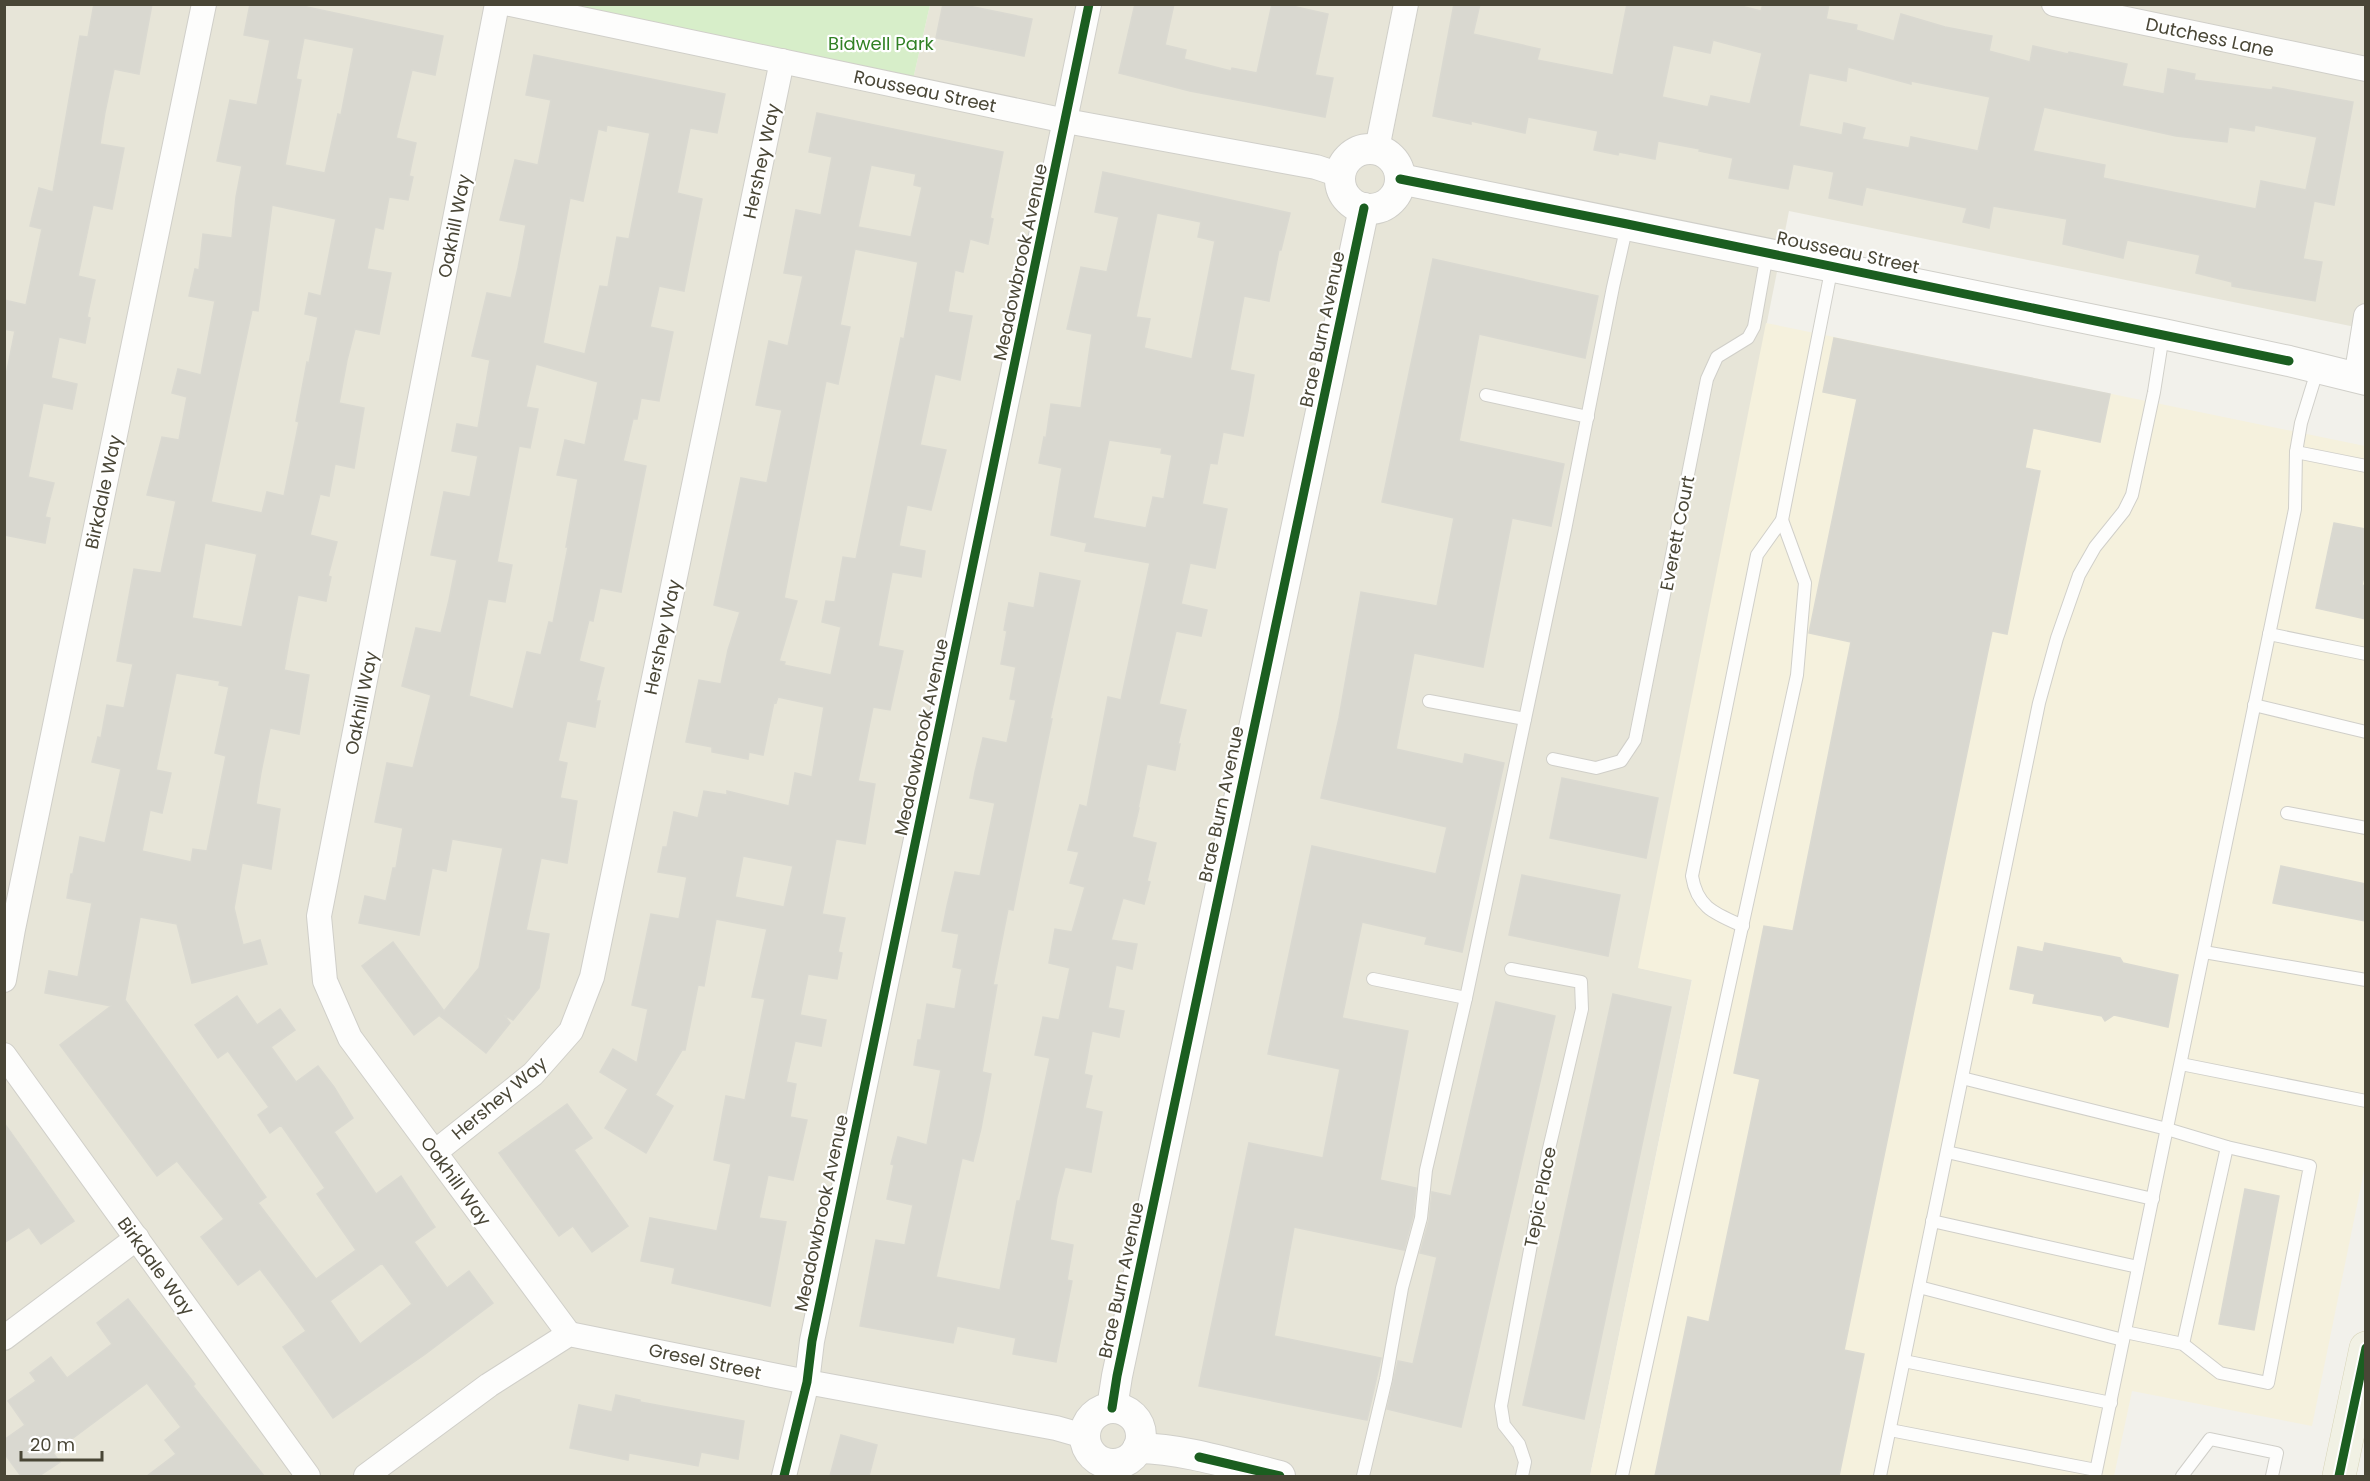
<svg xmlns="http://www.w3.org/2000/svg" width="2370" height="1481" font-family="Poppins,sans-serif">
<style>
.residential{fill:#e7e5d8}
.commercial{fill:#f5f1dd}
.green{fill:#d7eec9}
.building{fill:#d9d8d0;stroke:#dad9d1;stroke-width:1.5;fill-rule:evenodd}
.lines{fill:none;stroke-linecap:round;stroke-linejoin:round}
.service-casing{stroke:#d0cfc9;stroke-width:14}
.minor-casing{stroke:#d0cfc9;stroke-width:26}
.tertiary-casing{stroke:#d0cfc9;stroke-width:32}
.primary-casing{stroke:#d6d3b7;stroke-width:34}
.service{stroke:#fdfdfc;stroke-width:12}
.minor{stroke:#fdfdfc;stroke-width:24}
.tertiary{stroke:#fdfdfc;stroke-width:30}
.primary{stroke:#f1f1e4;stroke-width:33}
.cycleway-casing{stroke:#fff;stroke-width:13}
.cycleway{stroke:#1b5e20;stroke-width:9}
.labels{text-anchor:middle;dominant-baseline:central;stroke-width:4.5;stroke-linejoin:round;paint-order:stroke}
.street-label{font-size:18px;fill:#494636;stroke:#fff}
.park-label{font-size:18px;fill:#318124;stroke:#fff}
</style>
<rect width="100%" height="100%" fill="#f2f1eb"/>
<polygon class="residential" points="5,5 510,5 911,88 930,5 2365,5 2365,329 1789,211 1639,968 1692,979 1590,1476 5,1476"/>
<polygon class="commercial" points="1766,323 2365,446 2365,1166 2312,1426 2132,1391 2114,1476 1590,1476 1692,980 1638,968"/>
<polygon class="green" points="510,5 930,5 911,88"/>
<g class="building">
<polygon points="94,4 152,4 139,74 114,69 105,112 100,144 124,148 112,209 93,205 78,276 95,280 87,317 90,318 85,343 59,337 51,378 77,384 72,409 43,403 28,477 54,483 45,517 50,518 45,543 4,535 4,385 15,331 4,329 4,300 26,305 42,229 30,226 39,188 53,192 80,36 88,37"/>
<path d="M250,4H293L443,36L435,75L412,70L396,138L416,143L409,176L413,177L408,200L389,197L383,229L375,227L367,269L391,273L379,334L355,329L347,360L339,403L364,408L354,468L335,464L329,496L320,494L310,535L337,542L328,576L331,577L326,601L298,595L290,636L284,670L309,675L299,734L270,728L261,772L256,804L280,809L271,869L242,863L234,908L243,945L260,940L267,964L192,983L177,924L140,917L125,1000L266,1197L258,1203L316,1279L356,1250L317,1194L325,1188L281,1125L270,1133L258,1115L269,1107L228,1051L218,1058L195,1025L237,996L257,1025L280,1009L295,1030L271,1047L296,1082L318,1066L334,1087L353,1118L334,1132L376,1194L401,1176L435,1227L414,1242L447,1288L469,1271L493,1303L424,1355L333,1418L283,1347L306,1331L288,1306L260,1269L238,1285L201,1237L224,1219L177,1161L157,1176L60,1045L111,1006L45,993L49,971L78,977L92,903L67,898L71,874H73L80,837L105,843L121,769L92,762L98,737L101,738L107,705L124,708L133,664L117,661L134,569L161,573L176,501L147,495L162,437L179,440L187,397L172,393L178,369L201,375L215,301L189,296L195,269L199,270L203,234L232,238L236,197L242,166L217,161L230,100L257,105L270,40L244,35ZM304,38L354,48L341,115L338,114L325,173L285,165L301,80L296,79ZM272,205L336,219L321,296L309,293L305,314L318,317L309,363L307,362L296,421L299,422L284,496L267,492L262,513L211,502L252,310L258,311ZM205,543L257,554L242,627L192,618ZM176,673L220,681L219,685L229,687L215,753L226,756L207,851L193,849L191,862L142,851L150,810L162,813L171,773L156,770ZM382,1263L412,1304L360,1344L330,1301Z"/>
<polygon points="943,4 959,4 1032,19 1024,56 936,38"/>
<polygon points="1135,4 1174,4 1165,45 1186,50 1184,59 1231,71 1232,68 1257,73 1272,4 1283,4 1328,14 1315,75 1333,78 1325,117 1190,91 1119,73"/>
<path d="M1454,4H1480L1473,34L1540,49L1537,60L1613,75L1627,4H1733L1761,11L1763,4H1829L1826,19L1857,25L1856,30L1894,41L1901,14L1945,27L1992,36L1989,51L2030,62L2033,46L2068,54L2069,52L2127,64L2122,86L2164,94L2168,69L2195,74L2194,80L2272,90L2273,87L2353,102L2334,205L2314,201L2303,259L2322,262L2315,301L2232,286V282L2196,273L2200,255L2127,240L2123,258L2063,244L2067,219L1993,206L1989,228L1963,222L1967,208L1866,187L1862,205L1829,198L1834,172L1793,164L1788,189L1729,178L1733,158L1699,151L1700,149L1658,141L1655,159L1619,152L1618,155L1594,150L1598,131L1528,117L1525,133L1471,121V124L1433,116ZM1713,40L1762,53L1750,104L1711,96L1708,107L1662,97L1673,45L1710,53ZM1848,67L1911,84V81L1990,97L1978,151L1911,137L1909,148L1862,139L1865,128L1844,123L1842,135L1799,126L1809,73L1846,81ZM2044,107L2176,136L2227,142L2229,127L2254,131L2255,125L2317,137L2306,190L2261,181L2256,209L2103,178L2105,165L2033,151Z"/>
<path d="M534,55L725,94L717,133L690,128L677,193L702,199L684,291L659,286L650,327L673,332L659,401L641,398L637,419H633L623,461L646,466L621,592L600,588L593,621L589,620L579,661L604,668L596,701H600L595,727L567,721L558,761L567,763L560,798L577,801L567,863L541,858L526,930L549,934L539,988L513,1020L504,1015L510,1023L486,1053L440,1016L441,1014L414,1035L362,966L393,942L444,1011L479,968L503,848L452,839L446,871L432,868L419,935L359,923L365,896L386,901L393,868H396L403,828L375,822L387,763L413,768L431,695L402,686L416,628L441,633L449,600L457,560L431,555L444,492L470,497L478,456L452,451L457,424L478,428L490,360L472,356L487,293L511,298L518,268L526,225L500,220L515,160L538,165L551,100L526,95ZM607,125L650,133L629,239L617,237L608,287L600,286L585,354L543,343L570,198L583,201L598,129L606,131ZM536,364L598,382L585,445L565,440L557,475L578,479L566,547H568L553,623L549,622L541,655L527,652L513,709L469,696L488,599L505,602L512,565L497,562L519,446L530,448L538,409L526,407Z"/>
<path d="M817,113L1003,152L990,218L993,219L988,244L970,239L963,272L955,270L948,312L972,316L960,380L935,374L920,445L946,450L931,510L907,505L899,546L925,551L921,577L892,572L878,646L903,651L890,710L873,707L858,781L875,784L865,844L836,839L822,914L845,918L838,952L842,953L837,979L808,974L800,1015L826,1020L821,1046L795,1041L786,1082L796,1084L790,1117L807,1120L793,1180L768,1175L759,1218L786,1222L770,1306L672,1283L675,1268L641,1261L650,1218L717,1231L731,1164L714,1160L726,1096L745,1100L765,999L752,997L767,929L716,919L704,986L698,985L685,1050H682L655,1095L673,1106L646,1153L605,1128L628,1089L600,1072L613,1049L637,1063L648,1009L632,1005L651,914L679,919L687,877L658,872L663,847H667L674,812L698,818L704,791L727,795V791L789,806L795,773L812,777L824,707L778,697L776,703L774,702L763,755L749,752L748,759L712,752V747L686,742L699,680L721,684L728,650L740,612L714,605L741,478L767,483L782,410L756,405L769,341L788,346L803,276L784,273L796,210L821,215L832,157L809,152ZM871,165L916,174L914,185L922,187L911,237L858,227ZM855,249L918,262L904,339L901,338L856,559L843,557L835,602L826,601L822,622L841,627L831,675L784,665L785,662L779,661L797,601L784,598L826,381L838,384L850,327L840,325ZM743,856L793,866L784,907L735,897Z"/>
<path d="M1103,172L1290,213L1281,250H1279L1269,301L1244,296L1230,370L1254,375L1248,411L1243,436L1223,432L1217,464L1210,463L1202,504L1227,509L1215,568L1190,563L1181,604L1207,610L1201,636L1176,631L1159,704L1186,710L1178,744H1180L1175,770L1147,764L1138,808H1139L1132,837L1156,843L1147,881L1150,882L1144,904L1123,898L1111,940L1137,944L1132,969L1116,965L1108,1008L1124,1011L1119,1037L1092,1031L1084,1074L1092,1076L1085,1108L1102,1112L1091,1172L1065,1167L1057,1197L1050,1240L1073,1245L1067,1280L1072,1281L1056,1362L1013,1354L1016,1338L957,1326L953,1343L860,1326L876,1240L905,1245L913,1205L887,1199L894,1165L891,1164L898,1137L927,1145L941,1070L914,1065L918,1040H921L927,1004L955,1009L962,969L953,967L959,934L942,931L947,906L955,872L980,876L995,803L970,798L975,772L983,738L1007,743L1016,700L1010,699L1016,667L1001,664L1007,631L1004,630L1009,603L1034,608L1040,573L1080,581L1050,719H1052L1013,910L1008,909L993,985H997L982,1072L991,1074L981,1128L973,1161L962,1158L936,1277L1000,1290L1017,1201H1020L1050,1058L1035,1055L1043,1017L1059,1020L1070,968L1049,963L1055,929L1072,932L1085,887L1070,883L1079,852L1068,850L1080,805L1087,807L1108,697L1121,700L1150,563L1085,551L1087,543L1051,535L1062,468L1039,463L1044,437L1046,438L1051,404L1081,408L1092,334L1067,329L1081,267L1107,272L1119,217L1095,212ZM1157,213L1201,222L1198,237L1215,241L1192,359L1144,348L1150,319L1136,317ZM1109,440L1162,448L1161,453L1172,455L1164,499L1153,497L1146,528L1093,518Z"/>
<polygon points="1433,259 1598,296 1585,358 1479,334 1459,441 1564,464 1551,526 1512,518 1483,667 1414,653 1396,749 1463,764 1465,754 1504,763 1462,952 1425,944 1427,937 1362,922 1342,1018 1408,1031 1380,1180 1416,1188 1413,1216 1404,1250 1294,1227 1274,1336 1381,1358 1367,1420 1199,1386 1249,1143 1323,1158 1340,1069 1268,1054 1312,846 1436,874 1447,827 1321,798 1339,718 1361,592 1437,606 1454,518 1382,502"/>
<polygon points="1834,338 2110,394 2100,442 2033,428 2025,468 2040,471 2007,634 1992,631 1844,1350 1864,1354 1839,1476 1655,1476 1688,1317 1709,1322 1760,1079 1734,1073 1764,926 1793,931 1851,642 1809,633 1857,399 1823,392"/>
<polygon points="2334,523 2366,529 2366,567 2362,585 2366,586 2366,619 2316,608"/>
<polygon points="1562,778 1658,798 1646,858 1550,838"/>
<polygon points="2281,866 2366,884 2366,921 2273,903"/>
<polygon points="1522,875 1620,895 1608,956 1509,935"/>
<polygon points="2045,943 2120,958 2123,963 2178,975 2168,1027 2114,1015 2105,1021 2102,1016 2033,1003 2035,994 2010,989 2018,947 2043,952"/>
<polygon points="1613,994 1671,1007 1584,1419 1523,1405"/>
<polygon points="1496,1002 1555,1016 1461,1427 1387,1409 1398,1361 1413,1364 1437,1257 1420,1253 1429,1220 1432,1192 1451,1196"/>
<polygon points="567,1104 592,1138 574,1150 628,1226 592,1252 573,1226 559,1236 499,1153"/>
<polygon points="4,1123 74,1221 41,1244 29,1227 4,1243"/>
<polygon points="2245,1189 2279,1196 2254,1330 2219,1324"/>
<polygon points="128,1299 195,1384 193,1386 264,1476 147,1476 176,1454 165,1440 181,1427 147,1383 53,1453 60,1462 39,1476 21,1476 4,1453 4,1440 25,1425 8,1401 36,1381 30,1373 51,1357 67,1378 112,1344 97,1323"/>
<polygon points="616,1395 640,1400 640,1402 744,1421 738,1459 701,1452 698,1466 629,1453 628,1460 570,1448 579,1405 612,1412"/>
<polygon points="841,1435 877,1445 869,1476 830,1476"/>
</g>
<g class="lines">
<g class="service-casing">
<g id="service">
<polyline points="1486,395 1588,417"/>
<polyline points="2296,452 2366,466"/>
<polyline points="2269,634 2366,654"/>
<polyline points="1429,701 1525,719"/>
<polyline points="2254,705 2366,732"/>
<polyline points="1553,759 1596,768 1621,761 1635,740 1707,379 1717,357 1748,338 1754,327 1767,254"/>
<polyline points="2287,813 2366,828"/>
<path d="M1743,926C1716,914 1697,908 1692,876L1757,555L1782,520L1832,266"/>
<polyline points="2204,952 2366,980"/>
<polyline points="1511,969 1581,982 1582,1009 1548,1153 1501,1406 1504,1425 1519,1444 1525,1462 1522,1476"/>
<polyline points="1373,979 1466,998"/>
<polyline points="2181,1064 2366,1101"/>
<polyline points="1962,1078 2167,1129 2227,1147 2310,1166 2268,1383 2220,1373 2183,1344 2125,1332"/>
<polyline points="1947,1152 2153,1199"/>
<polyline points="1932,1221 2138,1267"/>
<polyline points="1919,1287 2123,1340"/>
<polyline points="2183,1344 2227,1147"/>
<polyline points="1904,1361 2111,1403"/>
<polyline points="1890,1430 2096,1470"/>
<polyline points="1363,1476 1386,1379 1402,1288 1421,1218 1426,1170 1466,998 1565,530 1613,287 1627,225"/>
<polyline points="1622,1476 1797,675 1805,583 1782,520"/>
<polyline points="1880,1476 2039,703 2057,638 2079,575 2095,547 2124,511 2132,495 2154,392 2163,335"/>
<polyline points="2095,1476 2295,509 2296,452 2301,423 2318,368"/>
<polyline points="2182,1476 2210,1439 2277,1453 2272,1476"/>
</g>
</g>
<g class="minor-casing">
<g id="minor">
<polyline points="497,4 319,916 325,981 350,1038 569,1334"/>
<polyline points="510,4 1066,121 1316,167 1340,175"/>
<polyline points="2054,4 2366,69"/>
<polyline points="1377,149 1406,4"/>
<polyline points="2356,378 2366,316"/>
<polyline points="4,980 13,929 204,4"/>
<polyline points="4,1055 308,1476"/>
<polyline points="435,1152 533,1074 571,1031 592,977 782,61"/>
<polyline points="4,1338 137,1238"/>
<polyline points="366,1476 489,1385 569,1334 807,1382 1056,1428 1084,1436"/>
<polyline points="784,1476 807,1382 812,1341 1089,4"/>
<polyline points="1108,1476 1110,1464"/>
</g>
</g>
<g class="tertiary-casing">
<g id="tertiary">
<circle cx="1370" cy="179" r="30"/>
<polyline points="1400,179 2163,334 2289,361 2366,380"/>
<circle cx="1113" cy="1436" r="28"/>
<polyline points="1112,1408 1117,1376 1364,208"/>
<path d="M1138,1448C1186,1449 1234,1465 1280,1476"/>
</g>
</g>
<g class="primary-casing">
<polyline id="primary" points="2339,1476 2366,1348"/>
</g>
<use href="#service" class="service"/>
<use href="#minor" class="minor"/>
<use href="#tertiary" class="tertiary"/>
<use href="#primary" class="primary"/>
<g class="cycleway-casing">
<g id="cycleway">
<polyline points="1400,179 1627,224 2289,361"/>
<polyline points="1112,1408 1117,1376 1364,208"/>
<polyline points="1199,1457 1280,1476"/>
<polyline points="784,1476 807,1382 812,1341 1089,4"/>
<polyline points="2339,1476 2366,1348"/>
</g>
</g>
<use href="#cycleway" class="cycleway"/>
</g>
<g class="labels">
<g class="street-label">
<text transform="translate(2210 37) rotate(12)">Dutchess Lane</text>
<text transform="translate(925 91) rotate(12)">Rousseau Street</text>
<text transform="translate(761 161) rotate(-78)">Hershey Way</text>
<text transform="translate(454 226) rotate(-79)">Oakhill Way</text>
<text transform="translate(1848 252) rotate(12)">Rousseau Street</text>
<text transform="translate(1020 262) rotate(-78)">Meadowbrook Avenue</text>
<text transform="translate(1322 329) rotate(-78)">Brae Burn Avenue</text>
<text transform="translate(103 492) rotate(-78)">Birkdale Way</text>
<text transform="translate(1677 533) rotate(-79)">Everett Court</text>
<text transform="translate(662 637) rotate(-78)">Hershey Way</text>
<text transform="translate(361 703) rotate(-79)">Oakhill Way</text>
<text transform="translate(921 737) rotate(-78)">Meadowbrook Avenue</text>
<text transform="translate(1221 804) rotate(-78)">Brae Burn Avenue</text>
<text transform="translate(499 1098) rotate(-40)">Hershey Way</text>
<text transform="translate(456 1181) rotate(54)">Oakhill Way</text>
<text transform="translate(1540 1197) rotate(-79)">Tepic Place</text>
<text transform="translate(821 1213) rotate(-78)">Meadowbrook Avenue</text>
<text transform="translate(156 1266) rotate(54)">Birkdale Way</text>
<text transform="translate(1121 1280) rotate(-78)">Brae Burn Avenue</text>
<text transform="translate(705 1361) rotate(12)">Gresel Street</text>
</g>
<g class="park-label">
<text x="881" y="43">Bidwell Park</text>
</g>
</g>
<rect width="2370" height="1481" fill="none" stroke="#494636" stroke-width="12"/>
<path d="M21 1451v9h81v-9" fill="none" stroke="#494636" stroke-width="3"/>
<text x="30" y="1451" font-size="18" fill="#494636" stroke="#ffffff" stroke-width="4.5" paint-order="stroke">20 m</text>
</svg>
